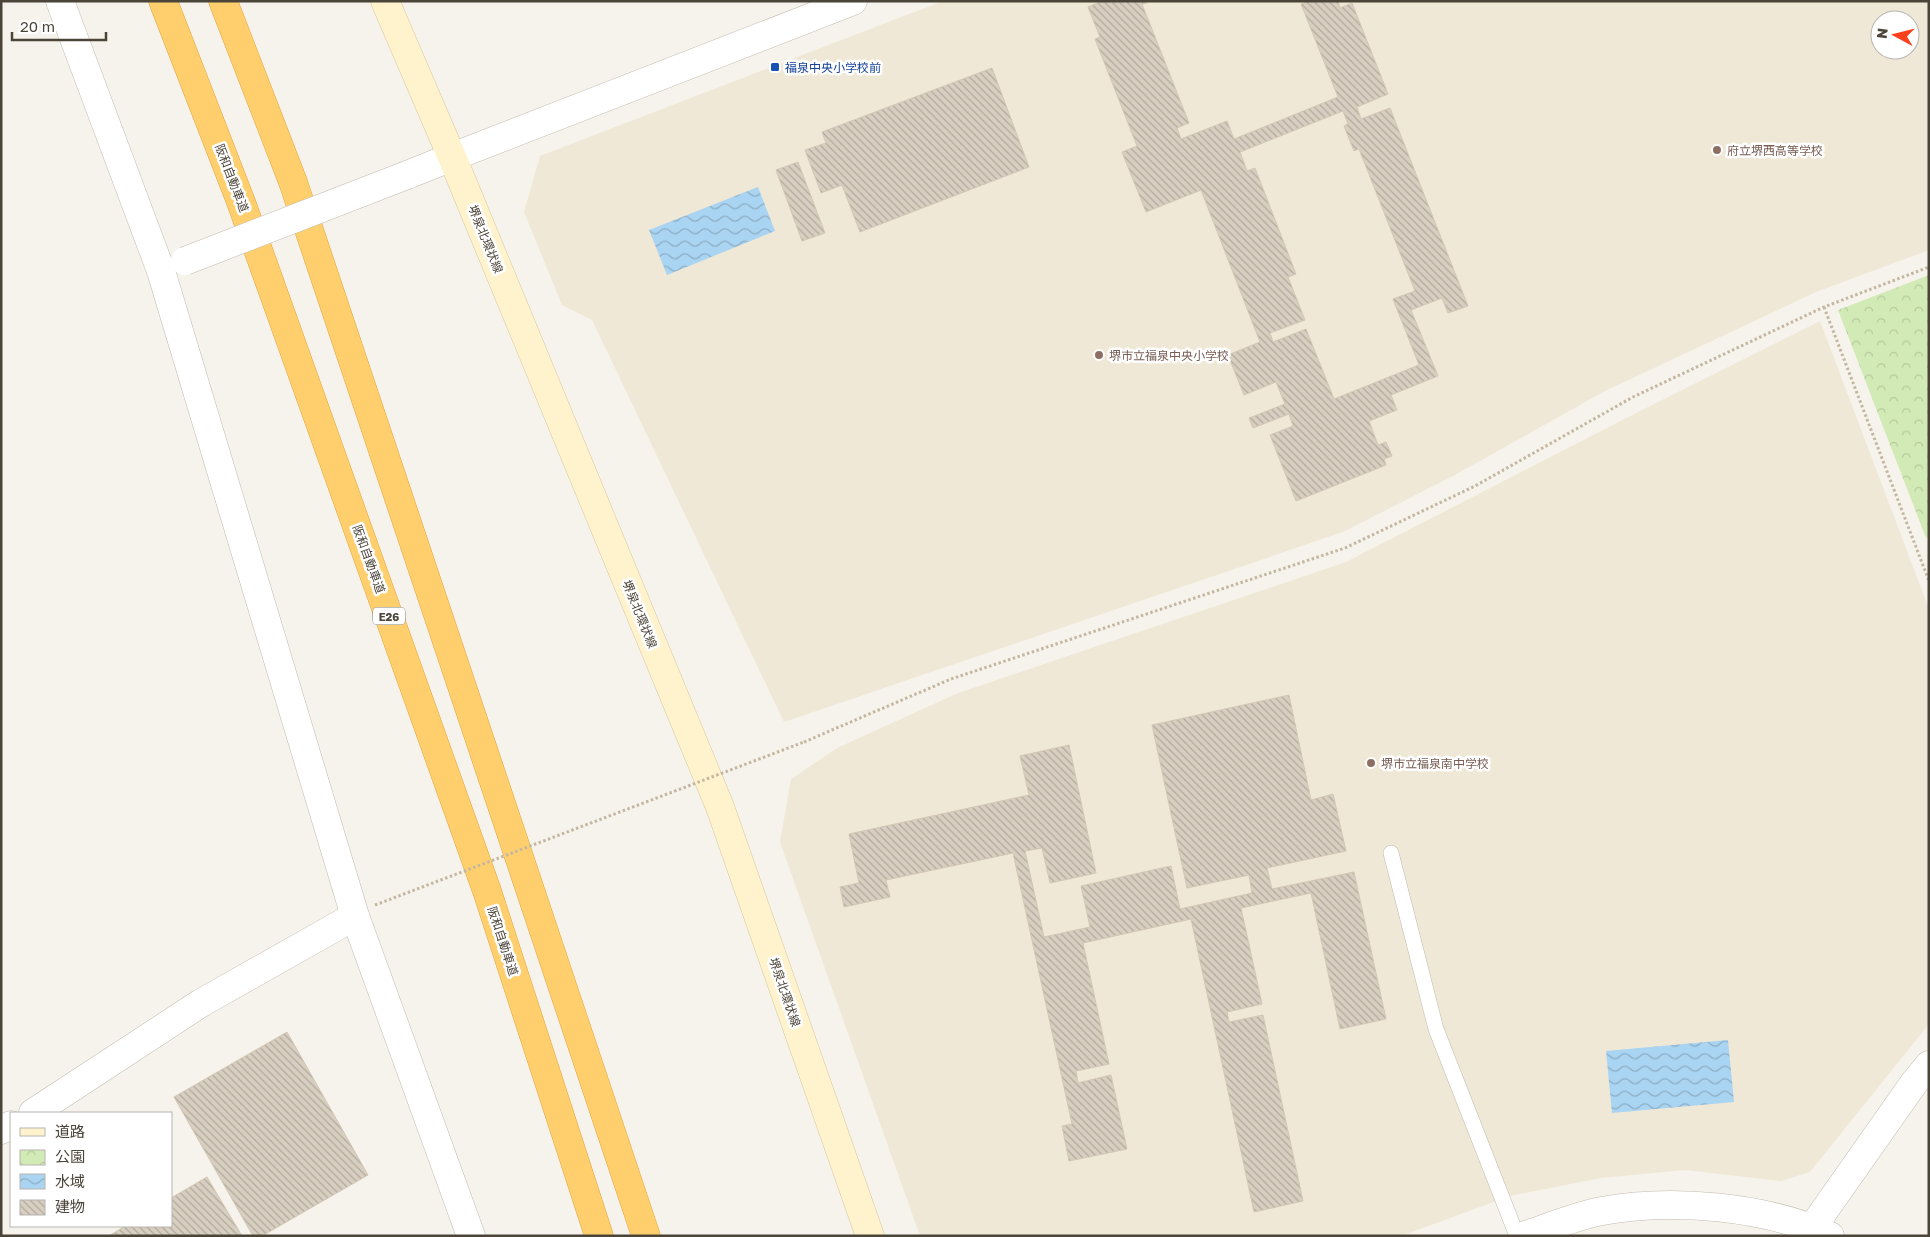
<svg xmlns="http://www.w3.org/2000/svg" width="1930" height="1237" font-family="'Golos Text','Noto Sans JP',sans-serif">
<style>
.education{fill:#efe8d6;fill-rule:evenodd}
.park{fill:url(#park-crowns)}
.water{fill:url(#water-waves)}
.building{fill:url(#building-back-hatch);stroke:#d3c7b4;fill-rule:evenodd}
.lines{fill:none;stroke-linecap:round;stroke-linejoin:round}
.service-casing{stroke:#c2bbae;stroke-width:16}
.minor-casing{stroke:#c2bbae;stroke-width:29}
.tertiary-casing{stroke:#c2bbae;stroke-width:29}
.secondary-casing{stroke:#d6c79b;stroke-width:29}
.motorway-casing{stroke:#e0a43c;stroke-width:29}
.path{stroke:#c4b79f;stroke-width:3;stroke-dasharray:2.5 2.5;stroke-linecap:butt}
.service{stroke:#fff;stroke-width:15}
.minor{stroke:#fff;stroke-width:28}
.tertiary{stroke:#fff;stroke-width:28}
.secondary{stroke:#fff3cd;stroke-width:28}
.motorway{stroke:#ffcf6e;stroke-width:28}
.minor-bridge-casing{stroke:#c2bbae;stroke-width:29;stroke-linecap:butt}
.path-bridge{stroke:#c4b79f;stroke-width:3;stroke-dasharray:2.5 2.5;stroke-linecap:butt}
.minor-bridge{stroke:#fff;stroke-width:28}
.transit-dot{fill:#1a4fb4;stroke:#fff;stroke-width:2}
.education-dot{fill:#8d6e63;stroke:#fff;stroke-width:2}
.labels{text-anchor:middle;dominant-baseline:central;stroke-width:5;stroke-linejoin:round;paint-order:stroke}
.shield{fill:#fff;stroke:#817c74;stroke-width:1}
.shield-label{font-size:11px;font-weight:bold;fill:#4b4439}
.transit-label{font-size:12px;fill:#164399;stroke:#fff;text-anchor:start}
.education-label{font-size:12px;fill:#785e54;stroke:#fff;text-anchor:start}
.street-label{font-size:12px;fill:#4b4439;stroke:#fff}
</style>
<defs>
<pattern id="park-crowns" width="20" height="18" patternUnits="userSpaceOnUse" patternTransform="scale(1.25)"><rect width="20" height="18" fill="#d2eab5"/><path d="M2 6a3 3 0 1 1 6 0M12 15a3 3 0 1 1 6 0" fill="none" stroke="#b6ca9c"/></pattern>
<pattern id="water-waves" width="16" height="10" patternUnits="userSpaceOnUse" patternTransform="scale(1.25)"><rect width="16" height="10" fill="#a9d4f2"/><path d="M0 5q4-4 8 0t8 0" fill="none" stroke="#8caec5"/></pattern>
<pattern id="building-back-hatch" width="6" height="6" patternUnits="userSpaceOnUse" patternTransform="scale(1.25)"><rect width="6" height="6" fill="#d8cfc1"/><path d="M-1 5l2 2M0 0l6 6M5-1l2 2" fill="none" stroke="#b1aa9e"/></pattern>
</defs>
<rect width="100%" height="100%" fill="#f6f3ec"/>
<g class="education">
<path d="M943,1H1929V250L1816,292L1605,391L1453,476L1343,532L784,722L592,320L562,305L524,212L540,156ZM1880,20H1910V50H1880Z"/>
<polygon points="1820,321 1929,609 1929,1024 1810,1172 1781,1181 1685,1170 1601,1178 1510,1196 1401,1236 920,1236 780,842 791,779 837,748 958,693 1346,562 1644,409"/>
</g>
<polygon class="park" points="1929,275 1929,537 1926,538 1838,310"/>
<g class="water">
<polygon points="758,187 775,231 667,275 649,230"/>
<polygon points="1728,1040 1734,1102 1612,1113 1606,1051"/>
</g>
<g class="building">
<path d="M1102,1H1146L1147,3L1142,4L1189,123L1177,128L1181,139L1227,121L1234,139L1338,97L1301,4L1308,1H1338L1340,8L1352,3L1388,94L1357,107L1361,119L1390,108L1468,306L1448,313L1442,298L1411,310L1438,376L1391,395L1397,410L1369,421L1378,445L1386,442L1392,456L1384,459L1386,465L1296,501L1270,435L1293,426L1289,414L1253,428L1249,418L1285,404L1276,382L1244,395L1228,355L1260,342L1201,190L1146,212L1122,152L1137,146L1095,39L1100,37L1088,7ZM1343,111L1348,124L1344,126L1354,151L1359,149L1415,291L1393,299L1419,365L1334,399L1306,329L1273,342L1270,333L1305,320L1288,277L1296,274L1255,168L1247,171L1240,152Z"/>
<polygon points="992,68 1029,167 860,232 842,185 821,193 805,150 826,143 822,132"/>
<polygon points="798,162 825,233 802,241 776,170"/>
<polygon points="1289,695 1311,800 1333,794 1346,851 1267,868 1272,889 1354,872 1386,1019 1340,1029 1311,893 1241,908 1262,1004 1227,1012 1229,1022 1263,1015 1303,1201 1254,1212 1191,919 1083,943 1109,1064 1076,1071 1078,1083 1111,1075 1127,1149 1069,1161 1062,1126 1072,1124 1013,853 886,880 890,897 844,907 840,887 859,883 849,834 1029,795 1020,756 1069,745 1096,873 1050,883 1042,848 1025,851 1044,937 1090,927 1081,886 1171,866 1180,909 1252,893 1249,875 1187,888 1152,725"/>
<polygon points="287,1032 368,1175 262,1236 253,1236 174,1097"/>
<polygon points="207,1177 242,1236 109,1236 125,1226 171,1226 171,1198"/>
</g>
<g class="lines">
<g class="service-casing">
<polyline id="service" points="1391,853 1436,1029 1517,1236"/>
</g>
<g class="minor-casing">
<g id="minor">
<polyline points="60,1 161,271 355,916 471,1236"/>
<polyline points="407,175 452,157"/>
<polyline points="33,1113 201,1003 355,916"/>
<polyline points="1,1130 11,1125"/>
<polyline points="1812,1228 1914,1083 1929,1065"/>
</g>
</g>
<g class="tertiary-casing">
<g id="tertiary">
<polyline points="452,157 853,1"/>
<path d="M1522,1236C1548,1228 1575,1216 1602,1211C1672,1198 1765,1206 1830,1236"/>
</g>
</g>
<g class="secondary-casing">
<polyline id="secondary" points="385,1 452,157 720,807 870,1236"/>
</g>
<g class="motorway-casing">
<g id="motorway">
<polyline points="163,1 241,202 487,891 599,1236"/>
<polyline points="223,1 293,182 646,1236"/>
</g>
</g>
<g class="path">
<polyline points="1824,307 1929,581"/>
<polyline points="804,742 951,679 1345,548 1475,486 1633,397 1824,307 1929,267"/>
</g>
<use href="#service" class="service"/>
<use href="#minor" class="minor"/>
<use href="#tertiary" class="tertiary"/>
<use href="#secondary" class="secondary"/>
<use href="#motorway" class="motorway"/>
<g class="minor-bridge-casing">
<polyline id="minor-bridge" points="185,261 407,175"/>
</g>
<polyline class="path-bridge" points="375,905 804,742"/>
<use href="#minor-bridge" class="minor-bridge"/>
</g>
<rect class="transit-dot" x="770" y="62" width="10" height="10" rx="2.5"/>
<g class="education-dot">
<circle cx="1717" cy="150" r="5"/>
<circle cx="1099" cy="355" r="5"/>
<circle cx="1371" cy="763" r="5"/>
</g>
<g class="labels">
<rect class="shield" x="373" y="607.5" width="32" height="17" rx="4"/>
<g class="shield-label">
<text x="389" y="616">E26</text>
</g>
<g class="transit-label">
<text x="785" y="67">福泉中央小学校前</text>
</g>
<g class="education-label">
<text x="1727" y="150">府立堺西高等学校</text>
<text x="1109" y="355">堺市立福泉中央小学校</text>
<text x="1381" y="763">堺市立福泉南中学校</text>
</g>
<g class="street-label">
<text transform="translate(232 178) rotate(69)">阪和自動車道</text>
<text transform="translate(486 239) rotate(68)">堺泉北環状線</text>
<text transform="translate(369 559) rotate(70)">阪和自動車道</text>
<text transform="translate(640 614) rotate(68)">堺泉北環状線</text>
<text transform="translate(503 941) rotate(72)">阪和自動車道</text>
<text transform="translate(785 992) rotate(71)">堺泉北環状線</text>
</g>
</g>
<rect width="1930" height="1237" fill="none" stroke="#4b4439" stroke-width="5"/>
<rect x="10" y="1112" width="162" height="115" fill="#ffffff" stroke="#b7b4b0"/>
<rect x="20" y="1128" width="25" height="8" fill="#fff3cd" stroke="#b7b4b0"/>
<text x="55" y="1137" font-size="15" fill="#4b4439">道路</text>
<rect x="20" y="1150" width="25" height="15" fill="url(#park-crowns)" stroke="#b7b4b0"/>
<text x="55" y="1162" font-size="15" fill="#4b4439">公園</text>
<rect x="20" y="1174" width="25" height="15" fill="url(#water-waves)" stroke="#b7b4b0"/>
<text x="55" y="1187" font-size="15" fill="#4b4439">水域</text>
<rect x="20" y="1200" width="25" height="15" fill="url(#building-back-hatch)" stroke="#b7b4b0"/>
<text x="55" y="1212" font-size="15" fill="#4b4439">建物</text>
<g transform="translate(1895 35) rotate(277)"><circle r="24" fill="#ffffff" stroke="#b7b4b0"/>
<path d="M0-4L9 19L0 12L-9 19Z" fill="#fc3f1d"/>
<text y="-8" font-size="14" font-weight="bold" text-anchor="middle" fill="#4b4439">N</text>
</g>
<path d="M12 32v8h94v-8" fill="none" stroke="#4b4439" stroke-width="2.5"/>
<text x="20" y="32" font-size="15" fill="#4b4439" stroke="#ffffff" stroke-width="4" paint-order="stroke">20 m</text>
</svg>
